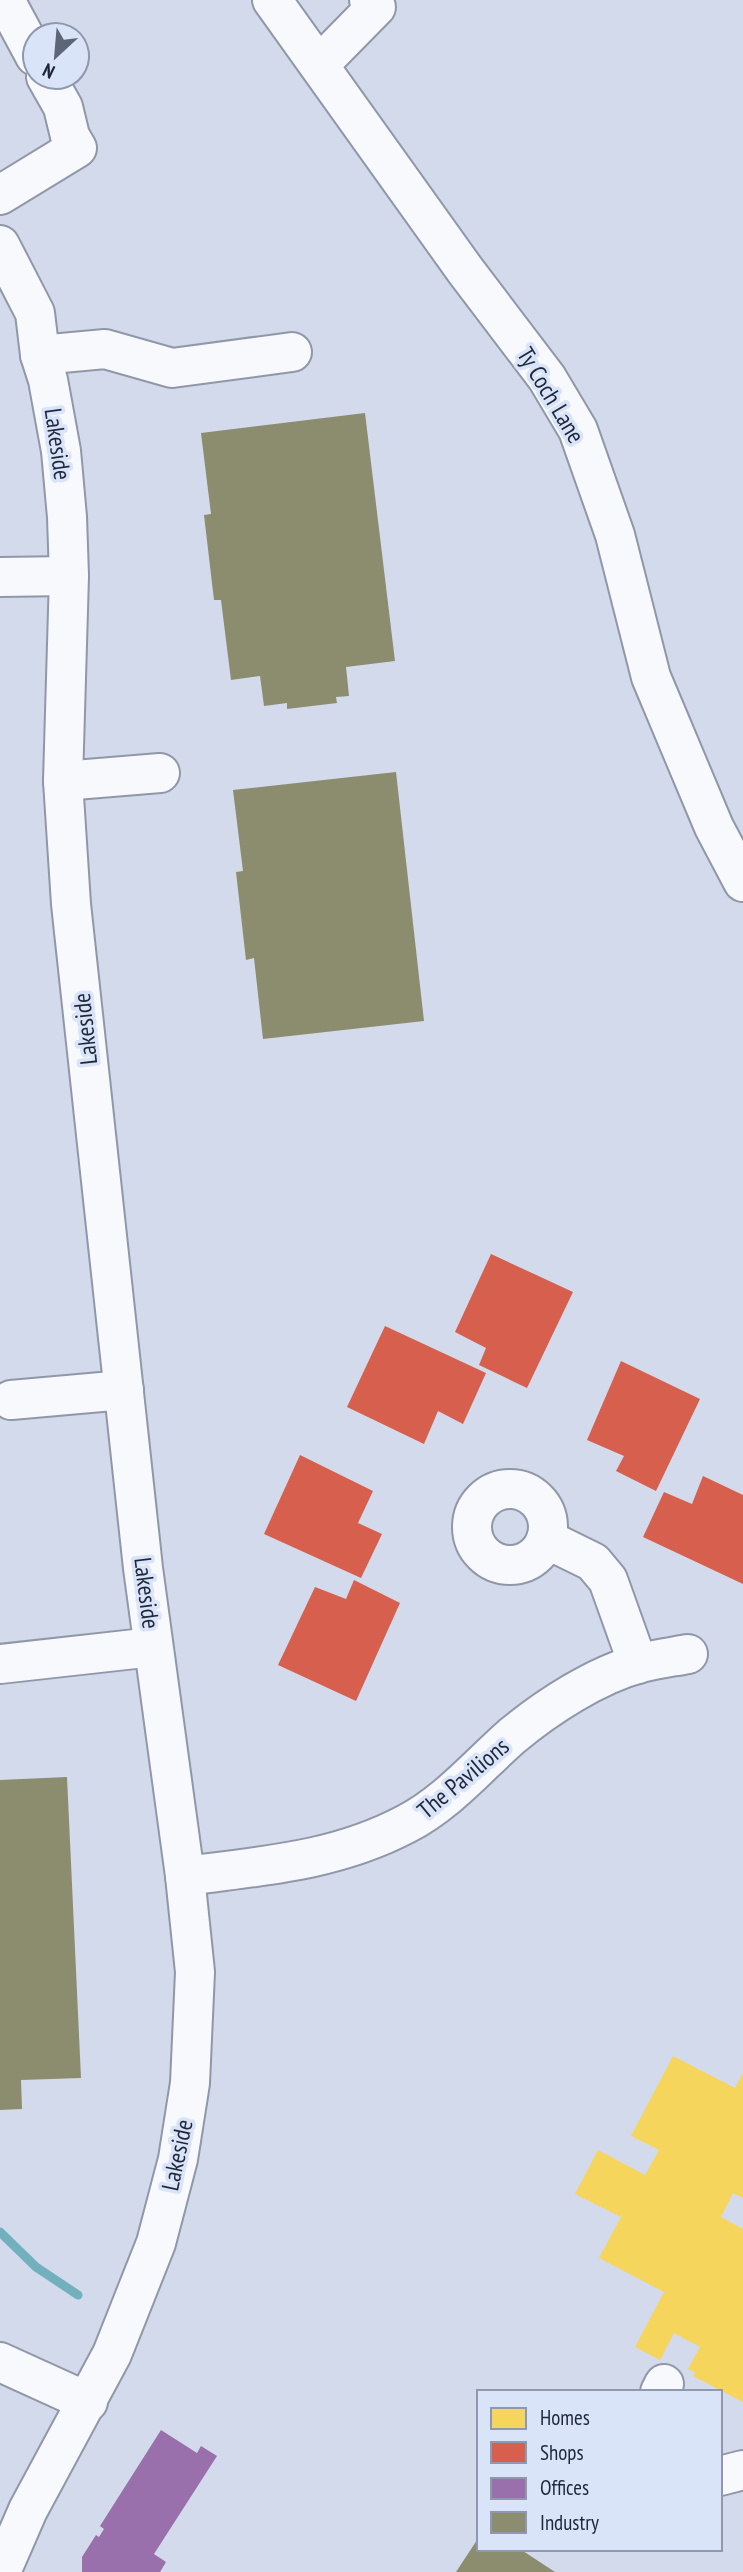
<svg xmlns="http://www.w3.org/2000/svg" width="743" height="2572" font-family="'PT Sans Narrow',sans-serif">
<style>
.homes{fill:#f6d55c}
.shops{fill:#d6604d}
.offices{fill:#9970ab}
.industry{fill:#8c8c6e}
.lines{fill:none;stroke-linecap:round;stroke-linejoin:round}
.stream{stroke:#71b0bc;stroke-width:9}
.minor-casing{stroke:#9097a8;stroke-width:42}
.minor{stroke:#f8f9fc;stroke-width:38}
.labels{text-anchor:middle;dominant-baseline:central;stroke-width:7;stroke-linejoin:round;paint-order:stroke}
.street-label{font-size:24px;fill:#1e273a;stroke:#dae4f9}
</style>
<rect width="100%" height="100%" fill="#d2daec"/>
<polygon class="homes" points="673,2056 735,2088 743,2073 743,2198 733,2193 721,2217 743,2229 743,2402 693,2376 695,2372 688,2369 700,2347 674,2333 660,2360 635,2347 664,2292 599,2258 621,2217 575,2194 598,2150 645,2175 659,2150 631,2136"/>
<g class="shops">
<polygon points="491,1254 573,1292 527,1388 479,1365 486,1348 455,1332"/>
<polygon points="385,1326 486,1373 463,1424 438,1411 424,1444 347,1407"/>
<polygon points="621,1361 700,1399 656,1491 616,1471 624,1456 587,1440"/>
<polygon points="300,1455 373,1491 358,1523 382,1534 361,1578 264,1534"/>
<polygon points="703,1476 743,1495 743,1584 643,1537 664,1492 692,1504"/>
<polygon points="354,1580 400,1603 356,1701 278,1665 315,1587 346,1599"/>
</g>
<polygon class="offices" points="161,2430 197,2453 201,2446 217,2456 154,2554 166,2562 160,2572 82,2572 82,2557 96,2535 99,2537 104,2529 100,2526"/>
<g class="industry">
<polygon points="365,413 395,661 346,667 349,696 336,697 337,703 287,709 287,703 264,706 260,676 231,680 221,600 214,600 204,515 211,514 201,433"/>
<polygon points="396,772 424,1021 263,1039 254,958 246,960 236,872 243,871 233,790"/>
<polygon points="67,1777 81,2078 21,2080 22,2109 0,2110 0,1780"/>
<polygon points="479,2537 479,2549 520,2549 555,2572 456,2572"/>
</g>
<g class="lines">
<polyline class="stream" points="0,2232 36,2267 78,2295"/>
<g class="minor-casing">
<g id="minor">
<polyline points="5,0 35,56"/>
<polyline points="272,0 465,270 547,378 578,430 615,535 651,677 714,827 743,882"/>
<polyline points="319,65 376,7 369,0"/>
<polyline points="0,195 77,148 70,136 63,107 46,77"/>
<polyline points="0,245 35,313 40,355 48,380 61,451 67,517 69,576 63,781 71,904 143,1568 185,1876 195,1972 190,2083 178,2159 156,2243 112,2354 28,2510 1,2572"/>
<polyline points="40,355 105,349 172,368 292,352"/>
<polyline points="0,577 69,576"/>
<polyline points="63,781 160,773"/>
<polyline points="11,1400 124,1390"/>
<circle cx="510" cy="1527" r="38"/>
<polyline points="546,1539 593,1562 608,1580 638,1664"/>
<polyline points="0,1664 153,1647"/>
<path d="M185,1876C263,1866 336,1861 406,1824C447,1803 478,1766 512,1736C547,1707 596,1675 641,1663C656,1659 672,1657 688,1654"/>
<polyline points="0,2362 88,2402"/>
<polyline points="660,2392 664,2384"/>
<polyline points="720,2476 743,2470"/>
</g>
</g>
<use href="#minor" class="minor"/>
</g>
<g class="labels">
<g class="street-label">
<text transform="translate(551 395) rotate(59)">Ty Coch Lane</text>
<text transform="translate(58 444) rotate(82)">Lakeside</text>
<text transform="translate(85 1029) rotate(-96)">Lakeside</text>
<text transform="translate(147 1593) rotate(83)">Lakeside</text>
<text transform="translate(463 1778) rotate(-40)">The Pavilions</text>
<text transform="translate(177 2155) rotate(-78)">Lakeside</text>
</g>
</g>
<rect x="477" y="2390" width="245" height="161" fill="#dae4f9" stroke="#8f98ad" stroke-width="2"/>
<rect x="491" y="2408" width="35" height="21" fill="#f6d55c" stroke="#8f98ad" stroke-width="2"/>
<text x="540" y="2425" font-size="21" fill="#1e273a">Homes</text>
<rect x="491" y="2442" width="35" height="21" fill="#d6604d" stroke="#8f98ad" stroke-width="2"/>
<text x="540" y="2460" font-size="21" fill="#1e273a">Shops</text>
<rect x="491" y="2478" width="35" height="21" fill="#9970ab" stroke="#8f98ad" stroke-width="2"/>
<text x="540" y="2495" font-size="21" fill="#1e273a">Offices</text>
<rect x="491" y="2512" width="35" height="21" fill="#8c8c6e" stroke="#8f98ad" stroke-width="2"/>
<text x="540" y="2530" font-size="21" fill="#1e273a">Industry</text>
<g transform="translate(56 56) rotate(206)"><circle r="33" fill="#dae4f9" stroke="#8f98ad" stroke-width="2"/>
<path d="M0-5L12 26L0 18L-12 26Z" fill="#5d6678"/>
<text y="-10" font-size="19" font-weight="bold" text-anchor="middle" fill="#1e273a">N</text>
</g>
</svg>
